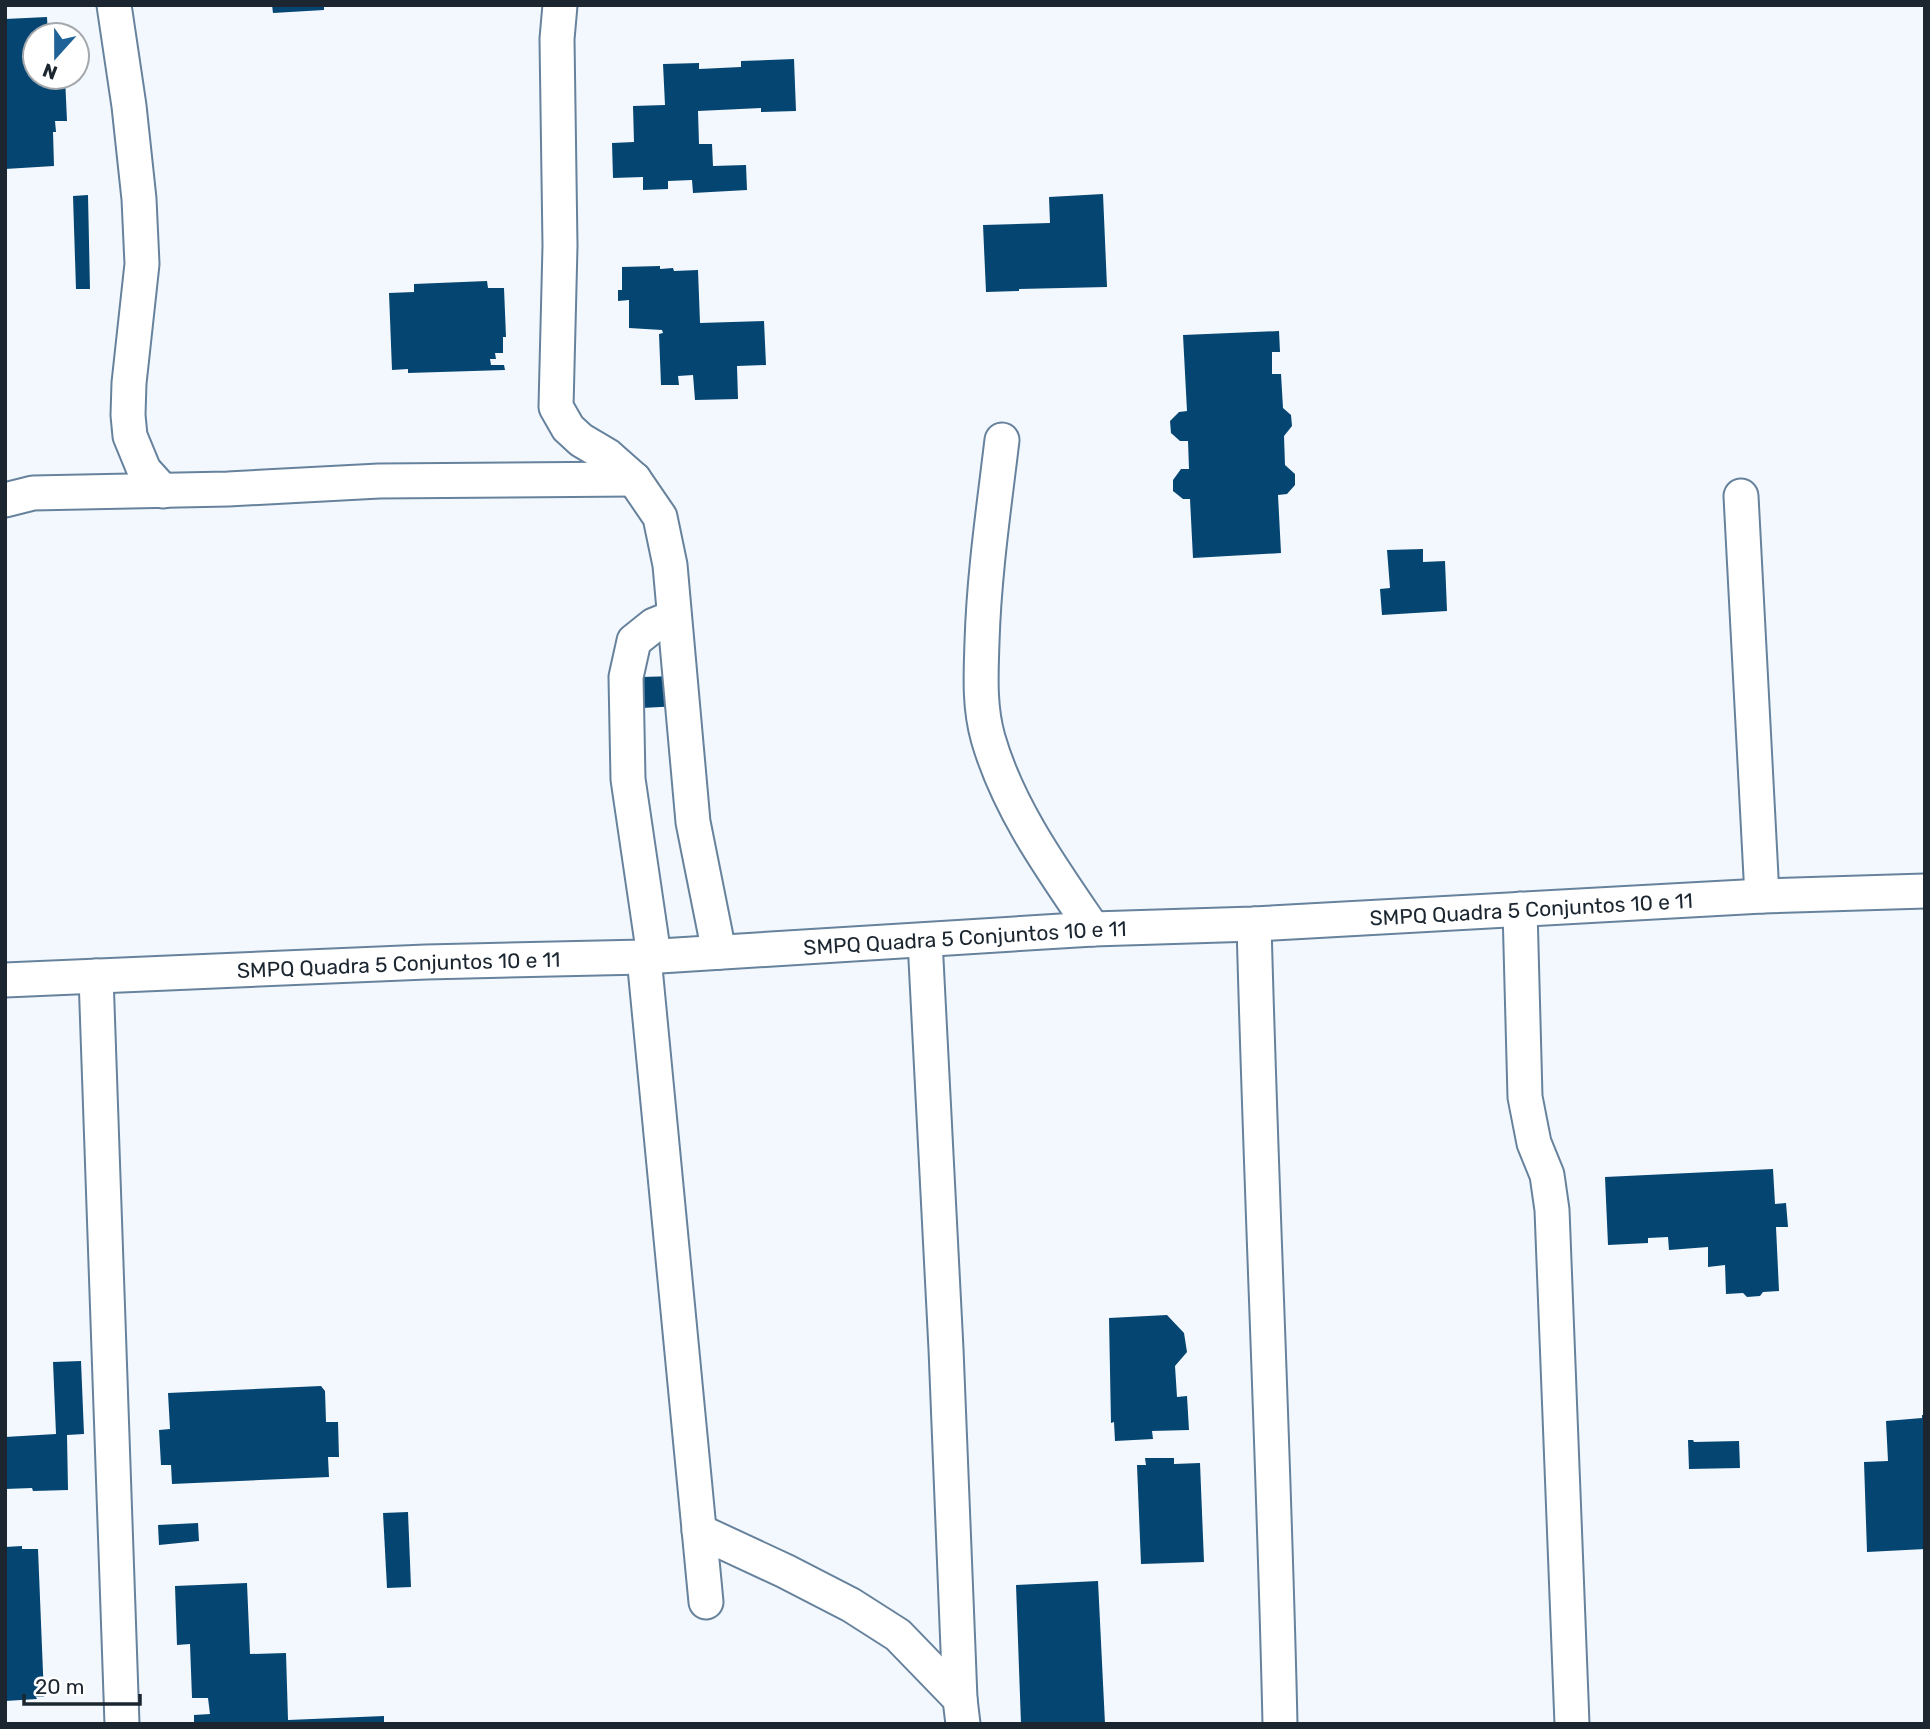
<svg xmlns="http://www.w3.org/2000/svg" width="1930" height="1729" font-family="Rubik,sans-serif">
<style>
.building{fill:#054572}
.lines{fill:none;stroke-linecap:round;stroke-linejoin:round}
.street-casing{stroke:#67829c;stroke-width:37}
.street{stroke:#fff;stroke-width:33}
.labels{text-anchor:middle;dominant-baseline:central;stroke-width:7;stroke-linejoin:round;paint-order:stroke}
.street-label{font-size:21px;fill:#1b2630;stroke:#fff}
</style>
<rect width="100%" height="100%" fill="#f2f8fe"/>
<g class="building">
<polygon points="272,5 324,5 324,10 273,13"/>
<polygon points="47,17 48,35 35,35 35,77 65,77 67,121 55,121 56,132 53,132 54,166 5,169 5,19"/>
<polygon points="794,59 796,111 761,112 761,108 698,111 699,144 712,144 713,166 746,165 747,190 693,193 692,180 668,181 668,189 643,190 643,177 613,178 612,143 634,142 633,106 665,105 663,64 699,63 699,69 741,67 741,61"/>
<polygon points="1103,194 1107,287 1019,289 1019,291 986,292 983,225 1050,223 1049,197"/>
<polygon points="88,195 90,289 76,289 73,196"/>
<polygon points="660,266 660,269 673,268 674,271 698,270 700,323 764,321 766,365 737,366 738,399 695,400 693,375 678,376 679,385 661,385 659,334 663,333 662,330 629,328 629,300 618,301 618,290 622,290 622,267"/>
<polygon points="487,281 488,288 504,288 506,337 503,337 503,353 495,353 496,359 490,359 491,365 504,365 505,370 408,373 408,369 392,370 389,293 414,292 414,284"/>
<polygon points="1279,331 1280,352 1272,352 1272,374 1281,374 1283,408 1291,415 1292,426 1284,436 1285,465 1295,474 1295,485 1287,494 1278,495 1281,553 1193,558 1190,499 1183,499 1173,491 1173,480 1181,469 1189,469 1188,441 1180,441 1171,433 1170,421 1179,412 1187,411 1183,335"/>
<polygon points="1423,549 1423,562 1445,561 1447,611 1382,615 1380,589 1390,588 1387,550"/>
<polygon points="677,676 679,706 642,708 641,677"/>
<polygon points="1773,1169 1775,1204 1786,1203 1788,1227 1776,1227 1779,1291 1763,1292 1760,1296 1747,1297 1743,1293 1726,1294 1725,1265 1708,1267 1708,1247 1669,1250 1668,1237 1648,1238 1648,1243 1608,1245 1605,1177"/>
<polygon points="1167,1315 1184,1333 1187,1352 1175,1366 1177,1397 1187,1396 1189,1430 1152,1431 1153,1439 1115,1441 1114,1422 1111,1423 1109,1318"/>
<polygon points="81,1361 84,1434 67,1435 68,1490 33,1491 32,1488 5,1489 5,1437 56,1434 53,1362"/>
<polygon points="321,1386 325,1391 326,1422 338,1422 339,1457 328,1457 329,1477 172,1484 171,1465 161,1465 159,1430 170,1429 168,1393"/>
<polygon points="1922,1415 1925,1415 1925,1549 1867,1552 1864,1462 1888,1461 1886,1421 1922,1418"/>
<polygon points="1688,1440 1693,1440 1694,1442 1739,1441 1740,1468 1689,1469"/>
<polygon points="1145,1458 1174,1458 1174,1464 1200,1463 1204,1562 1141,1564 1137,1465 1146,1465"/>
<polygon points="408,1512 411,1587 387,1588 383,1513"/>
<polygon points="198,1523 199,1541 159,1545 158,1525"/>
<polygon points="22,1546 22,1549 38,1549 44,1697 36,1697 37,1699 5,1701 5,1547"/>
<polygon points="1098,1581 1105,1724 1021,1724 1016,1585"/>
<polygon points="247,1583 250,1654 286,1653 288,1720 384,1716 384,1724 194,1724 194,1715 210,1714 208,1698 192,1698 190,1644 177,1645 175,1586"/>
</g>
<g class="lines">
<g class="street-casing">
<g id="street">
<polyline points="114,5 129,106 139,199 142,264 129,383 128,415 130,436 144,470 163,491"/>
<polyline points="560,5 557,39 560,246 556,407 568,428 581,440 608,456 634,479 660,517 670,565 693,822 719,952"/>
<path d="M1002,440C994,507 984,574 982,642C981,674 979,706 988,738C1008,808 1052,869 1093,929"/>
<polyline points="1741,496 1762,896"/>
<polyline points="5,500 33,493 228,489 379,481 634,479"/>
<polyline points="1520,909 1525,1097 1534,1143 1547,1175 1552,1210 1572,1724"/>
<path d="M1254,924C1261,1191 1274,1457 1280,1724"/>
<polyline points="925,940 946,1349 960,1699"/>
<polyline points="654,956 628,779 626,677 634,641 654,625 674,617"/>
<polyline points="644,957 706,1602"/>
<polyline points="96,976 122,1724"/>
<path id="s1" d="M5,980L426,962L644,957L1093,929L1254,924L1762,896L1925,891"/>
<polyline points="699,1531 785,1571 851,1605 898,1635 960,1699 963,1724"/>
</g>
</g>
<use href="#street" class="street"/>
</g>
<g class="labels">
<g class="street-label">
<text stroke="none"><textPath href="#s1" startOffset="1528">SMPQ Quadra 5 Conjuntos 10 e 11</textPath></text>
<text stroke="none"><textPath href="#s1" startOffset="961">SMPQ Quadra 5 Conjuntos 10 e 11</textPath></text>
<text stroke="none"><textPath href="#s1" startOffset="394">SMPQ Quadra 5 Conjuntos 10 e 11</textPath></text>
</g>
</g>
<rect width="1930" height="1729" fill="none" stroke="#1b2630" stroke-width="14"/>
<g transform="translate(56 56) rotate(201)"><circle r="33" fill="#ffffff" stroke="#a4a8ac" stroke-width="2"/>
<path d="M0-5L12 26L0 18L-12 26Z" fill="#1e6297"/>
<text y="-10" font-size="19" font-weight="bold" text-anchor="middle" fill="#1b2630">N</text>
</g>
<path d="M24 1694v10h116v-10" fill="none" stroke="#1b2630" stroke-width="3.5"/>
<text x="35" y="1694" font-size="21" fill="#1b2630" stroke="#ffffff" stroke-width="5" paint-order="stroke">20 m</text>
</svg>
